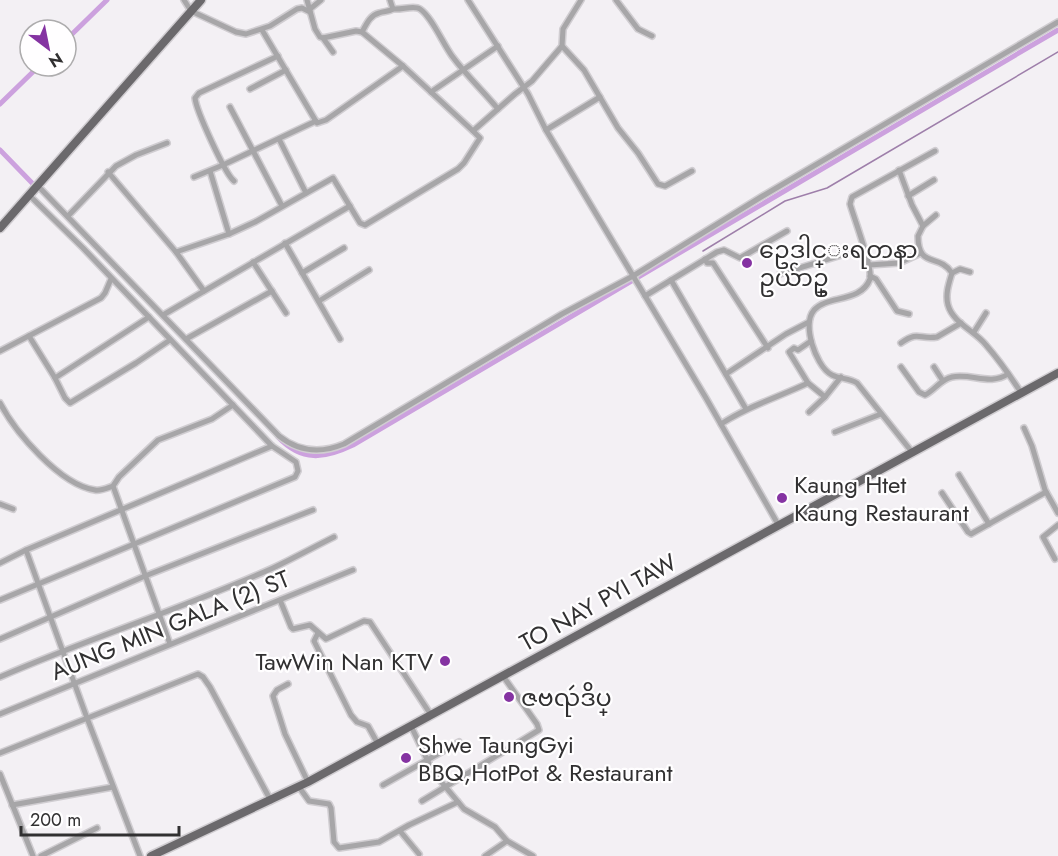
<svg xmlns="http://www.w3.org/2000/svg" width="1058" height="856" font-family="Jost,'Noto Sans Myanmar',sans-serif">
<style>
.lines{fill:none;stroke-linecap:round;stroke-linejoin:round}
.stream{stroke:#9e7faa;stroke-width:1.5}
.canal{stroke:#cca1de;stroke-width:5}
.street-casing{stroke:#d0cdd1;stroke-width:8}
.primary-casing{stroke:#d0cdd1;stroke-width:11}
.street{stroke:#a7a6a8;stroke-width:5}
.primary{stroke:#6b696c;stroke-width:8}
.poi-dot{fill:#8533a2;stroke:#fffeff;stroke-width:2}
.labels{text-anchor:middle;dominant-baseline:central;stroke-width:4.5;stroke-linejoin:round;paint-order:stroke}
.poi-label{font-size:24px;fill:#313031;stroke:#fffeff;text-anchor:start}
.street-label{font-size:24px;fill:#313031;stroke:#fffeff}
</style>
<rect width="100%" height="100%" fill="#f3f0f4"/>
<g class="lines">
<polyline class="stream" points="703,251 785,201 827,188 1058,52"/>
<g class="canal">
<polyline points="66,40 107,0"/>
<polyline points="0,104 39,66"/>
<polyline points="0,150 33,184"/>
<path d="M278,437C302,462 324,459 353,445L1058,30"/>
</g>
<g class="street-casing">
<g id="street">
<polyline points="184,0 191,11 236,32 246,34 270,26 297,9 302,8 310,12"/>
<polyline points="307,0 315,29 320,37 323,38 356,31 362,32 403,66 473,131 515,94 532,81 562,46 563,29 581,0"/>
<polyline points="390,0 393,9"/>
<polyline points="468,0 528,94 546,130 706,398 779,526"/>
<polyline points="616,0 638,29 652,36"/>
<polyline points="310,9 321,0"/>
<polyline points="262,30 317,123 326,120 403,66"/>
<path d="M362,32C366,25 370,15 379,13C385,11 388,12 393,9C402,10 414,5 420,9C432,17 443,44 452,56C466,75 483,91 498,109"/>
<polyline points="323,38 333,52"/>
<polyline points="562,46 584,70 618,128 638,153 658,184 665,186 692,171"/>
<polyline points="250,89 286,70"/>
<polyline points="431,92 498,46"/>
<polyline points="230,107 282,206"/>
<polyline points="546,130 600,97"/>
<polyline points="279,139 306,193"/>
<path d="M899,170L912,205L923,226L918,236C918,269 939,253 952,273C949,283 945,294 948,305C953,323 975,331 986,345C999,360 1011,377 1022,394"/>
<polyline points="210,171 229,234"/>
<polyline points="108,172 176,252 204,291"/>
<polyline points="194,177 223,165 316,121"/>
<path d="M234,181C225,174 196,110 195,98L199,93L278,56"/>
<path d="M37,185L279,436C299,452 320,454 344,444L562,314L633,276L761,197L1058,22"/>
<polyline points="908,196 934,180"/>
<polyline points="68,216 116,166 136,155 167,143"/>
<polyline points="923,226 936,215"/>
<polyline points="285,243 340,339"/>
<polyline points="176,252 229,234 255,222 333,178 360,223 365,225 458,169 464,163 480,138 473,131"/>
<polyline points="705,259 707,263 713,263 768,348"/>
<polyline points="253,262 286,313"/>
<polyline points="869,265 899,263 921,253"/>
<polyline points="302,273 344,248"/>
<polyline points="952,273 960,269 970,272"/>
<polyline points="780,274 864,248"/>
<polyline points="870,276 876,279 897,311 909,314"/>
<polyline points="671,280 746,409"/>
<polyline points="645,296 717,252 724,250 740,258 787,231"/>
<polyline points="319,301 369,270"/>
<polyline points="163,315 350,206"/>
<polyline points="974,332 986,313"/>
<polyline points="29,336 55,378 65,398 70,403 136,363 170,340"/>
<polyline points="186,339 272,291"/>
<polyline points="811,341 798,350 794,348 789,352 808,383 825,397"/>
<path d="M901,343C919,330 919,340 937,337L961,323"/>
<polyline points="0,351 101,298 105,293 111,279"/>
<path d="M901,367L919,392L925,395C935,390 941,379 952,377C972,373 990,386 1008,374"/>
<polyline points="934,367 943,381"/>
<polyline points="726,374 786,334 809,322"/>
<polyline points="55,378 149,317"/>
<path d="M0,403C15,432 60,485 95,490C101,491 107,488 113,486"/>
<polyline points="809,412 825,397 841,377"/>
<path d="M721,424C748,406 779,397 808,383"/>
<polyline points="1024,428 1032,446 1045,490 1058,513"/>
<polyline points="835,432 881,414"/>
<path d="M912,452L857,383C849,378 840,379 832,375C822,370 815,354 812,344C795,283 857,313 870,279C873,268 854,218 850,204L852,197L935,151"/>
<polyline points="959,475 989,524"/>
<polyline points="942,493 968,532 971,534 1046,492"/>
<polyline points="0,504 13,509"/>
<polyline points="26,550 87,718 140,856"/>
<polyline points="1055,559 1043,537 1058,525"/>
<polyline points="0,563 26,550 272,446"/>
<polyline points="0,600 295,477 298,471 296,462 272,446 83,248 29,195"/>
<polyline points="280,600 291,627 293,629 310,625 326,639 364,621 370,622 431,715"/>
<polyline points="318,633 314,641 351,715 357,722 368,726 378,744"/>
<polyline points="0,639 145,576 313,510"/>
<polyline points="170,644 113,486 119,477 158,440 212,419 233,405"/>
<path d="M0,677C90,638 184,608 273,568C294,558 314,547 334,537"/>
<polyline points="288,684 277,690 273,696 285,734 308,782"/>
<polyline points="0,714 353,570"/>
<polyline points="411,726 433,772 464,809 495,827 507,841 533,856"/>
<polyline points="0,753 198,674 203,677 210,687 271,801"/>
<polyline points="0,774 33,856"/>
<polyline points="383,785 459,742"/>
<polyline points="299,787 309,801 329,804 331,808 334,842 339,848 379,842 409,825 458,802"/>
<polyline points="422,801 539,730 537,724 503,676"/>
<polyline points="12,805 113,787"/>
<polyline points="400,831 419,854"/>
<polyline points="41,856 97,828"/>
<polyline points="485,856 507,841"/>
</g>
</g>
<g class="primary-casing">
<g id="primary">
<polyline points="0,228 201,0"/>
<polyline points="151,856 308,782 1058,373"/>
</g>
</g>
<use href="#street" class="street"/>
<use href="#primary" class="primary"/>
</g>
<g class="poi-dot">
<circle cx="747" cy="263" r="6"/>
<circle cx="782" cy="498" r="6"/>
<circle cx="445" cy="661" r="6"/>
<circle cx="509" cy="697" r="6"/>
<circle cx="406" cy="758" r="6"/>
</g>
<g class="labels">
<g class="poi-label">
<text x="759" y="249">ဥေဒါင္းရတနာ<tspan x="759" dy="28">ဥယ်ာဥ္</tspan></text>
<text x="794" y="484">Kaung Htet<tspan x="794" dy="28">Kaung Restaurant</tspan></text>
<text x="433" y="661" text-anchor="end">TawWin Nan KTV</text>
<text x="521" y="697">ဇဗၺဴဒိပ္</text>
<text x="418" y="744">Shwe TaungGyi<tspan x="418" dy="28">BBQ,HotPot &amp; Restaurant</tspan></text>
</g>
<g class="street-label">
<text transform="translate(598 602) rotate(-29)">TO NAY PYI TAW</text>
<text transform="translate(170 625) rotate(-22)">AUNG MIN GALA (2) ST</text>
</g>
</g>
<g transform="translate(48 48) rotate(148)"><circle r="28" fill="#fffeff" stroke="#adacad" stroke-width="1.5"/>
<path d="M0-4.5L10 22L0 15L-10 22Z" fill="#8533a2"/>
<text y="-9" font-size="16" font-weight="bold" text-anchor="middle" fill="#313031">N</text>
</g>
<path d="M21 826v9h158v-9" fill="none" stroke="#313031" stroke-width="3"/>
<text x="30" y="826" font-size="18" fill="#313031" stroke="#fffeff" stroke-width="4.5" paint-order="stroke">200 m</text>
</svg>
